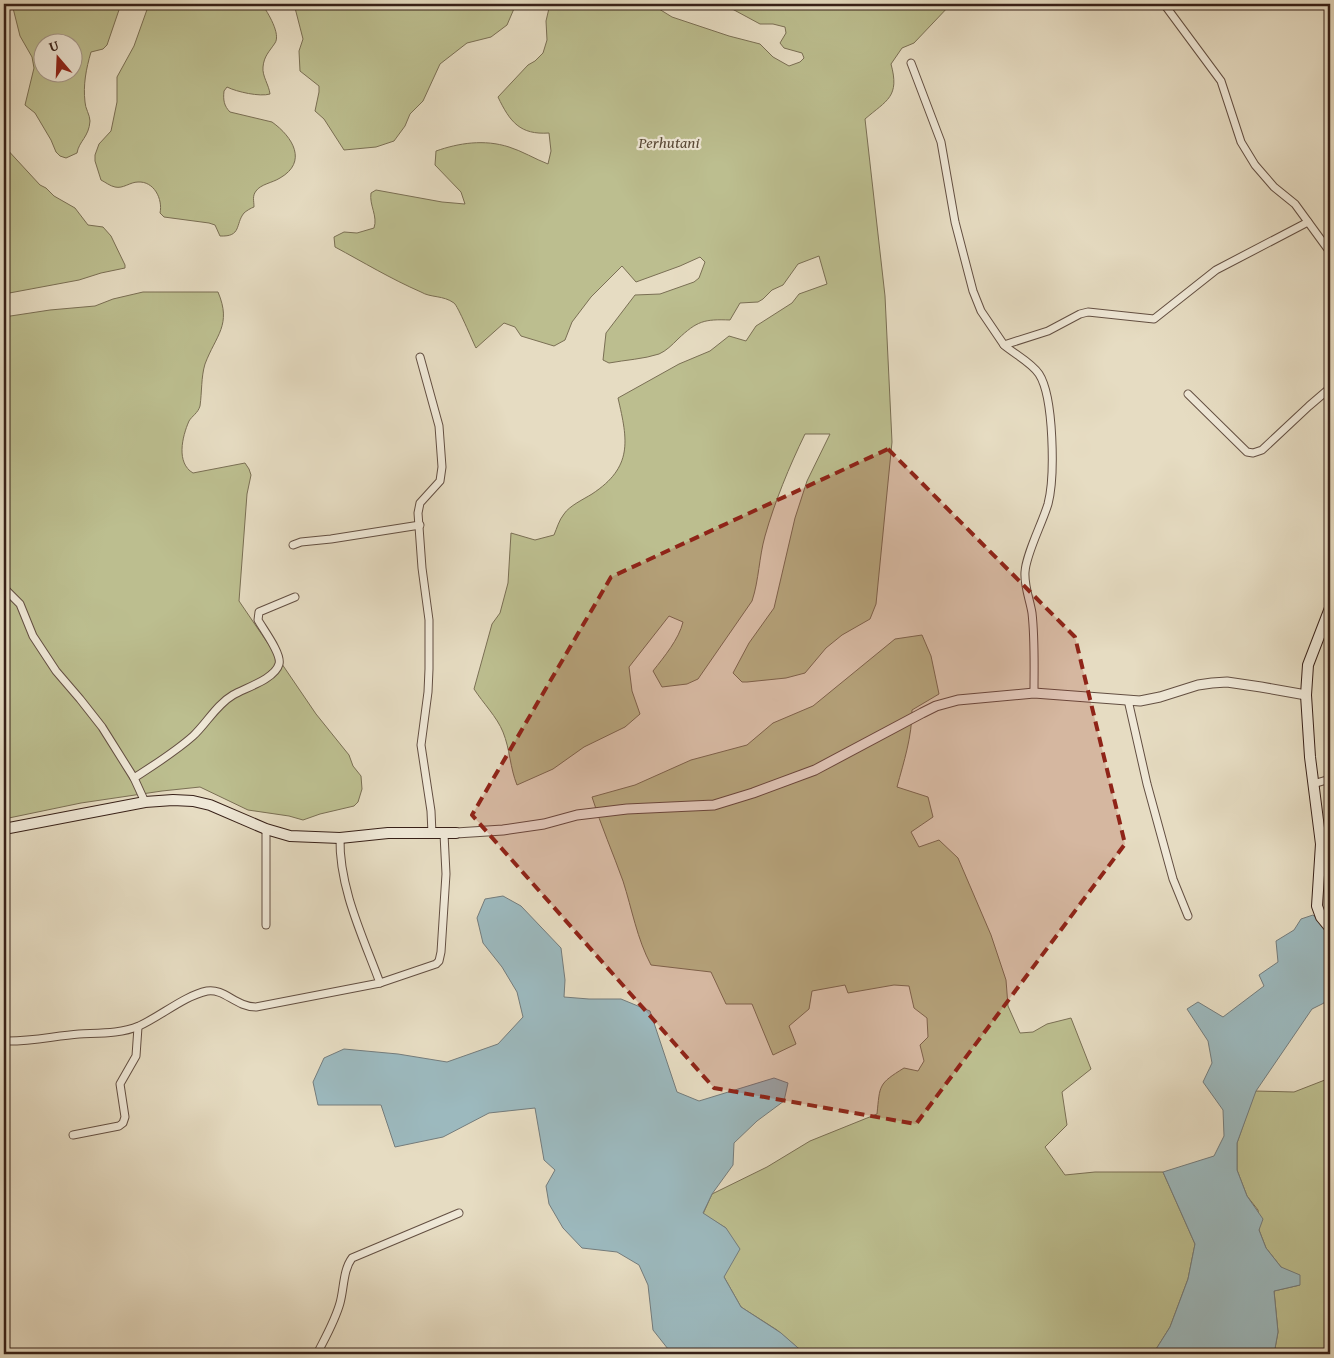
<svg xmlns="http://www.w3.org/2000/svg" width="1334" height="1358" font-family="'Gentium Book Plus',serif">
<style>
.green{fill:#bcbe8f;stroke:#7a6f54;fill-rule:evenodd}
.water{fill:#9cb9be;stroke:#747c7c}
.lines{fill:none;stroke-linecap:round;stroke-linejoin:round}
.minor-casing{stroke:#634f42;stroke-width:9}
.tertiary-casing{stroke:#634f42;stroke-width:11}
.secondary-casing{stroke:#372018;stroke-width:12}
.minor{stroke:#efe8d7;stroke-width:7}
.tertiary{stroke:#efe8d7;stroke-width:9}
.secondary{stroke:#efe8d7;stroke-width:10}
.marked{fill:#8f2418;fill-opacity:0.2;stroke:#8f2418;stroke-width:4;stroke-dasharray:10 6;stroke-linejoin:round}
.labels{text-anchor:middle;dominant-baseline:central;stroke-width:4.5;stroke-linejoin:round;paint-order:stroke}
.park-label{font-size:16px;font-style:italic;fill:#584836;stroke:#efe8d7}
</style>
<rect width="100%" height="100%" fill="#e6dcc2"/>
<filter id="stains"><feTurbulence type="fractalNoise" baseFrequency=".004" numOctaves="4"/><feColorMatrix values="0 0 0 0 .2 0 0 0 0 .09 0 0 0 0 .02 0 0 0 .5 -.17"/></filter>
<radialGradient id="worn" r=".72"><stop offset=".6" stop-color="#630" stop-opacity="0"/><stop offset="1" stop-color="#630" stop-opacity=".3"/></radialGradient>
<g class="green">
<path d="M12,4H121L107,45L103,49L91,52C86,69 83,85 85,102C85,108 90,115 90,121C89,137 79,141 77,153L66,158L60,156L56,152L51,140L35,113L25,105L34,68L32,57L20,36ZM72,42V72H42V42Z"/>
<path d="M149,4H262C268,13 281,34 275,43C269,52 264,56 263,67C262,76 269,85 270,94C260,97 237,92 227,87L224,91C223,100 224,106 230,112L272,122C293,137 308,162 280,178C272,183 261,184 256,191C252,196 254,201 254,207C251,208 246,211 244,213C235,224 242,237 220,236L215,225L209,223L164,217L160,213C163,199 154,181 138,182C130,182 123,189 115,187C110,186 105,182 101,180L95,161V155L99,144L111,131L117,102V77L134,46Z"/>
<polygon points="294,4 516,4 507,25 491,37 467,43 440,64 423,101 410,114 405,126 394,141 376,147 344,150 324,119 315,111 319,92 319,86 300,71 299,51 303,39"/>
<path d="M550,4H651L672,17L729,36L760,44L773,57L789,66L800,62L804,58L802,53L784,48L780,43L786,33L785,27L773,24H760L723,4H951L914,43L902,48L891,64C900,97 887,100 865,119L885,296L892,442L876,604L870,619L842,635L826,648L805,673L786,678L747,682H742L733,673L749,643L774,608L795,518L807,481L830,434H805C789,467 775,501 765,536C759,557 759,580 752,601L698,679L687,684L662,687L653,671C664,657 679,639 683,622L669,616L629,667L632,691L640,714L625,727L584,747L553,769L517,785C510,768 510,749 503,732C497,717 483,703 474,689L492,624L500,613L508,583L511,533L535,540L554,535C557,528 559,520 564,514C569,506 584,499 592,494C633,467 628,441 618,398L679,364L710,351L729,336L746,341L756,326L792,303L799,294L827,284L819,256L798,264L783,285L772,290L763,299L758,302L740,303L730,320C704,319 697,321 678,339C672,345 666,351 659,354C644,359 625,360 609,363L603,360L606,333L635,295L660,294L694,282L699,278L705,262L700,257L680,266L636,282L622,266L591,297L572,322L565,340L554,346L521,336L515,327L504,323L476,348C472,340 458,306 454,303C443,295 431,298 421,292C391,279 363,262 335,247L334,237L344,232L357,233L374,228C378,216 369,205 371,193L376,190L442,202L465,204L461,192L435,165L436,151C459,143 484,139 509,147C522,151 535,159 548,164L551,151L549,133C520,135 510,122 498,97L528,65L535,61L543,53L547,40L546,21Z"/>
<polygon points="4,146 40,185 46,188 54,196 75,208 88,225 103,227 111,236 125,265 125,268 101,273 79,280 4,294"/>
<path d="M143,292H218C232,325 216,335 205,364C201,377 202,392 200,406C198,413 192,416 189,421C182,437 176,463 193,473L245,463L249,469L251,475L247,494L239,601L316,714L349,755L353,766L361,776L362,789L358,802L354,806L320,814L303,820L289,816L248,810L200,787L162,791L81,803L4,819V317L50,310L95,306L113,299Z"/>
<path d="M922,635L931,656L939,694L912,710C912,737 904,761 897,787L928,797L933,817L911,832L919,847L939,840L958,858L991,935L1006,980L1008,1006L1020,1033L1033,1032L1047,1024L1071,1018L1091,1069L1062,1092L1067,1125L1045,1147L1065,1175L1095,1172H1163L1195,1244L1188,1279L1170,1327L1153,1354H805L777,1330L741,1307L724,1277L726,1228L703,1214L712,1194L767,1167L810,1141L877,1114C880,1085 878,1084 904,1068L918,1071L924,1061L920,1045L928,1037L927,1018L914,1008L909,986L894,985L848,993L845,985L812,991L809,1009L789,1026L796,1044L773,1055L752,1004H726L711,972L651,965C637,939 632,909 623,881C613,853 601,826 592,797L635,785L691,760L747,745L773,723L813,706L895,639Z"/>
<polygon points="1330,1078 1330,1354 1274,1354 1278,1332 1274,1291 1300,1285 1281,1267 1266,1248 1259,1230 1258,1210 1247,1196 1237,1170 1237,1143 1255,1091 1294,1092"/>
</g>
<g class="water">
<polygon points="503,896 521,906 561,948 565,980 564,997 589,999 621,999 650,1011 677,1092 699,1101 774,1078 788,1083 784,1101 757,1121 734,1143 733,1165 712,1194 703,1213 726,1228 740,1249 724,1277 741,1307 781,1333 805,1354 672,1354 653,1330 648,1285 639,1265 617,1252 582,1248 563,1228 549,1204 546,1186 555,1170 544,1160 535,1108 489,1113 443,1137 395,1147 381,1105 318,1105 313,1082 324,1058 344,1049 398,1054 447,1062 498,1044 523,1017 517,992 502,967 483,943 477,918 485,899"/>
<path d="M1313,915L1330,933V954L1325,959C1333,975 1329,987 1324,1003L1312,1009L1256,1091L1237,1143V1170L1247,1196L1263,1219L1259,1230L1266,1248L1281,1267L1300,1275V1285L1274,1291L1278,1332L1274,1354H1153L1170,1327L1188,1279L1195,1244L1163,1172L1214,1156L1224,1136L1223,1110L1203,1082L1212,1063L1208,1041L1187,1009L1198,1002L1223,1017L1264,986L1259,975L1278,962L1276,941L1294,930L1301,919Z"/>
</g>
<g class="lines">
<g class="minor-casing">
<g id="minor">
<polyline points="1164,4 1221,81 1241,142 1255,165 1274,187 1295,204 1330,252"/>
<polyline points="911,63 941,142 955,222 973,291 981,311 1004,345 1048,331 1080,314 1088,312 1154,319 1216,270 1308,222"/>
<path d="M1004,345C1014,354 1031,362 1039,374C1054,397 1055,477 1048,504C1042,524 1026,554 1025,572C1024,586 1030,600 1032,613C1035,640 1034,666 1034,693"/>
<polyline points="420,357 439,426 442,467 440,481 420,503 418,513 422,568 429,620 429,669 428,692 421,745 431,811 432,834"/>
<polyline points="1188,394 1247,452 1253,453 1262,450 1309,406 1330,388"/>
<polyline points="293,545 301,542 331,539 420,525"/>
<polyline points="4,588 20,604 33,636 56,671 80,699 102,727 134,778 145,802"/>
<polyline points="1128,700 1147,784 1173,879 1188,916"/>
<path d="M134,778C154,765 175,752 193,736C207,723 216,705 233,695C245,688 275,679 279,664C282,654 263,629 258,620L259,612L295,597"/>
<polyline points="1313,784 1330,779"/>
<polyline points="266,829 266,925"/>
<path d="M340,838C339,888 363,937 380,983"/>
<polyline points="1330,1020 1329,1035 1330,1045"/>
<path d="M4,1041C29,1042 54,1036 79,1034C100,1033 120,1034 139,1026C161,1016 184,996 207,991C224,988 236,1007 256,1007L380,983L436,964L439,961L441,952L446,874L444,834"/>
<polyline points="73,1135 119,1126 123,1123 125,1117 120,1084 136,1056 138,1027"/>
<path d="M317,1354C325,1338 335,1321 340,1303C344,1289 343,1270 352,1258L459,1213"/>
</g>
</g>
<g class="tertiary-casing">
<polyline id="tertiary" points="456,833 503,830 544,824 577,815 627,809 714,805 753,793 815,770 922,713 936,706 958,700 1034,693 1140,701 1160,697 1198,685 1212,683 1227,682 1261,687 1306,695"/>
</g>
<g class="secondary-casing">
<g id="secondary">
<polyline points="1330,608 1308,665 1306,695 1310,757 1321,844 1317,906 1321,917 1330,928"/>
<polyline points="4,829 145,802 173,800 193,801 210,805 266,829 290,836 340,838 388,833 456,833"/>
</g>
</g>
<use href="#minor" class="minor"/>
<use href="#tertiary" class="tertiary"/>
<use href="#secondary" class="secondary"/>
</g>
<path class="marked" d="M888,449L1075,637L1125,844L916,1124L714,1088L472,815L611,577Z"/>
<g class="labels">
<g class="park-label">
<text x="669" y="142">Perhutani</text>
</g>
</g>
<rect width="1334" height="1358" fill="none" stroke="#e6dcc2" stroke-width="20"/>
<rect x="5" y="5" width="1324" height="1348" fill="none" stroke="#372018" stroke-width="2.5"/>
<rect x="10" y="10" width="1314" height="1338" fill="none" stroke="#372018"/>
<g transform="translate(58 58) rotate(341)"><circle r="24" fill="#efe8d7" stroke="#a5988b"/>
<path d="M0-4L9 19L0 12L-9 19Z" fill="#8f2418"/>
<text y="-8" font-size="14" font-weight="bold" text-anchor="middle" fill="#372018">U</text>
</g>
<rect width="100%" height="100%" filter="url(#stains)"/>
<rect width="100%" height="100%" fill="url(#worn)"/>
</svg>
